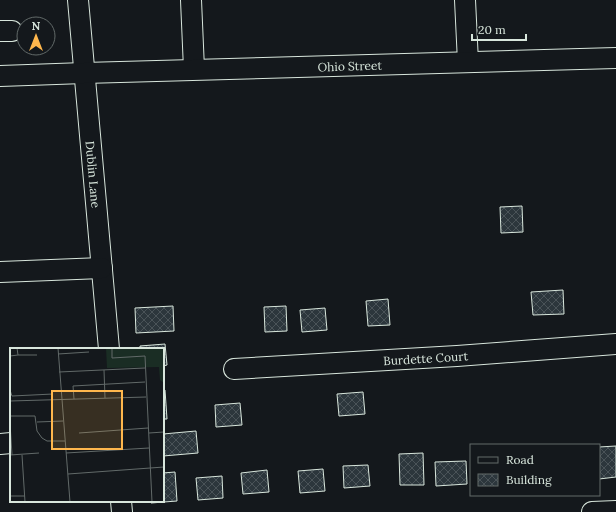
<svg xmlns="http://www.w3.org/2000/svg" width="616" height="512" font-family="Lora,serif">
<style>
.building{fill:url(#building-cross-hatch);stroke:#d8e6dc}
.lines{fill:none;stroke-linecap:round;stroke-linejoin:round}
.minor-casing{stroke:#d8e6dc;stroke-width:22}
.minor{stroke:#14181c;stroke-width:20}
.labels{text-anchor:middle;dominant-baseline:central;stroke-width:3;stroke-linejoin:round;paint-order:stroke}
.street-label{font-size:12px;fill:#d8e6dc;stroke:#14181c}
.inset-road{fill:none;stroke:#626a69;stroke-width:1}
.view{fill:#ffb74d;fill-opacity:0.15;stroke:#ffb74d;stroke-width:2}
.inset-edge{fill:none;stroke:#d8e6dc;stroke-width:2}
</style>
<defs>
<pattern id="building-cross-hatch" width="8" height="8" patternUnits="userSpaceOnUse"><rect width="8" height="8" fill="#2c363c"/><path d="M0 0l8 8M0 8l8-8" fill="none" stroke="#4a5358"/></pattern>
</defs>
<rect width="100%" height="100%" fill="#14181c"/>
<g class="building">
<polygon points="522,206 523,232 501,233 500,207"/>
<polygon points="563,290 564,314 533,315 531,292"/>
<polygon points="388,299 390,325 368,326 366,301"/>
<polygon points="173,306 174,331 136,333 135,308"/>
<polygon points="286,306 287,331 265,332 264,307"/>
<polygon points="325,308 327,330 302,332 300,310"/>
<polygon points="165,344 167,365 163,366 163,349 140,349 140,346"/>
<polygon points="163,390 165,390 167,419 163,419"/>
<polygon points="363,392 365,414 339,416 337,394"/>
<polygon points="240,403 242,425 216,427 215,405"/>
<polygon points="196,431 198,453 163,456 163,434"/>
<polygon points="616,446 616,477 599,479 599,447"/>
<polygon points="423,453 424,485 400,485 399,454"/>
<polygon points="466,461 467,484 436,486 435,462"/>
<polygon points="368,465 370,486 344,488 343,466"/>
<polygon points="323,469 325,491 300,493 298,471"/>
<polygon points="267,470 269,492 243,494 241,473"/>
<polygon points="175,472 177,501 151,503 151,501 163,501 163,473"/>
<polygon points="222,476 223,498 198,500 196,478"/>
</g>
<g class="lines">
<g class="minor-casing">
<g id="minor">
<path id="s1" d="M78,0L109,349"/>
<polyline points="191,0 194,69"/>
<polyline points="465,0 468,62"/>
<polyline points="0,31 12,31"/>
<path id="s2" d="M0,76L84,73L616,58"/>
<polyline points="0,272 102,268"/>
<path id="s3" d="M234,369L457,356L616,344"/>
<polyline points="0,444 11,443"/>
<polyline points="121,501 122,512"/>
<polyline points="592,512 616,511"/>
</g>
</g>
<use href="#minor" class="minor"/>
</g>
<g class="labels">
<g class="street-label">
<text stroke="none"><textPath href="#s2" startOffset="350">Ohio Street</textPath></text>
<text stroke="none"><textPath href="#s1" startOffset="175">Dublin Lane</textPath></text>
<text stroke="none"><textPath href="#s3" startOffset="192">Burdette Court</textPath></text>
</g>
</g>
<g transform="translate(10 348)">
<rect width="154" height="154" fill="#14181c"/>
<path d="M96,0H154V35L150,32L149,19L97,20Z" fill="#1a2d24"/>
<path class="inset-road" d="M48,0L60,154M102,0V10L135,8L142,154M48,6L79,4M8,7H27M0,8L8,7L7,0M94,22L95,50M49,24L135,20M0,42L2,48L43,46M64,51L63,38L135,34M0,53L136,49M0,68H25L27,83L32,90L37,93H55M27,74L53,73M0,75L2,107M69,85L138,80M139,85L154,84M56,105L139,100M0,107L29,105M12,107L15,154M58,126L154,119M0,144V148H15"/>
<path class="view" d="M42,43H112V101H42Z"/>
<rect width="154" height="154" class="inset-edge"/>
</g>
<rect x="470" y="444" width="130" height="52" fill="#14181c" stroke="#626a69"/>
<rect x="478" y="457" width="20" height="6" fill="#14181c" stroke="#626a69"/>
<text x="506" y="464" font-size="12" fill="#d8e6dc">Road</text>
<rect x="478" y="474" width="20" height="12" fill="url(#building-cross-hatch)" stroke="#626a69"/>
<text x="506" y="484" font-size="12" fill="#d8e6dc">Building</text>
<g transform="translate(36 36)"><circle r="19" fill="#14181c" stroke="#626a69"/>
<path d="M0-3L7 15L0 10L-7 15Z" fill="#ffb74d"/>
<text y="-6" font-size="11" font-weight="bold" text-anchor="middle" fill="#d8e6dc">N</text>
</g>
<path d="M472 34v6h54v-6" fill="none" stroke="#d8e6dc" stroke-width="2"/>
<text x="478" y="34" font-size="12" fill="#d8e6dc" stroke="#14181c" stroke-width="3" paint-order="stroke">20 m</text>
</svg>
